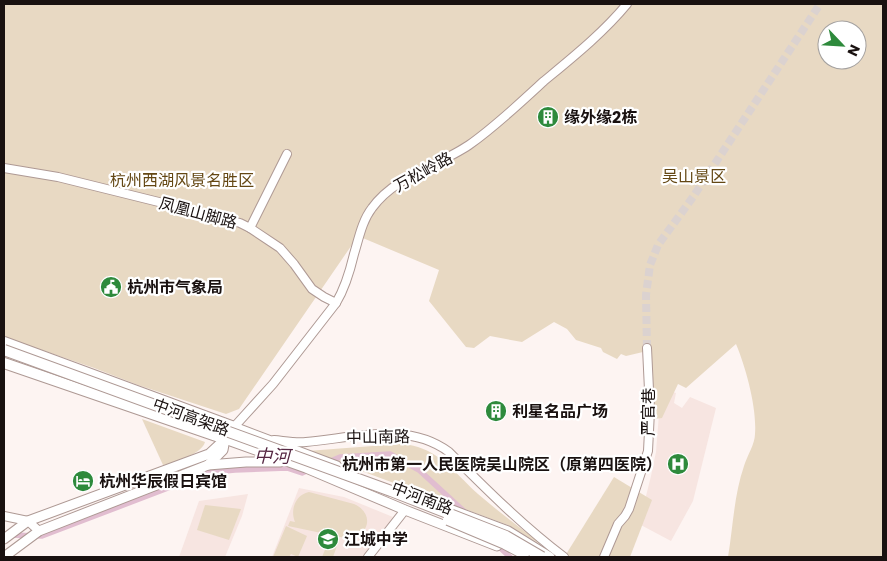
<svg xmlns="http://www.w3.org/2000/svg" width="887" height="561" font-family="Poppins,'Noto Sans SC',sans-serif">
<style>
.built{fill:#f7e5e1}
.green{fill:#e8d9c3;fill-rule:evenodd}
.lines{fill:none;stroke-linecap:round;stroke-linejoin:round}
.canal{stroke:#e1bdd0;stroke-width:5.5}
.minor-tunnel{stroke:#dbd2d0;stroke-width:8;stroke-dasharray:8 4;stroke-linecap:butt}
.minor-casing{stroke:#ae9994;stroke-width:10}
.major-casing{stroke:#ae9994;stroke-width:11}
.highway-casing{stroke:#ae9994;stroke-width:12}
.minor{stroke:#fff;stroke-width:8}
.major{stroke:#fff;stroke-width:9}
.highway{stroke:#fff;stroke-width:10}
.highway-bridge-casing{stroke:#ae9994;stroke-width:12;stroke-linecap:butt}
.highway-bridge{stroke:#fff;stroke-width:10}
.labels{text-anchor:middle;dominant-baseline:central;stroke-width:4.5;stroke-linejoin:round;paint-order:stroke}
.poi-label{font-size:16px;font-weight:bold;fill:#191110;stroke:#fff;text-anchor:start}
.street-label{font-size:16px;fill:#191110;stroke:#fff}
.park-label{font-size:16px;fill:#644713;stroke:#fff}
.water-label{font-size:18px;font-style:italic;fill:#562843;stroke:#fff}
</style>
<rect width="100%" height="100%" fill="#fdf4f2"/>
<g class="built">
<polygon points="661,388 676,393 674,403 682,408 690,397 716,408 693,501 671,541 639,524 651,476 656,452"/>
<polygon points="299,488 344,497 393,517 364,557 272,557"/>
<polygon points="248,494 242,516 225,557 179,557 199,501"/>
</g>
<g class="green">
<path d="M4,4H883V557H728C733,527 734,495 744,466C747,456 755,444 755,434C757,408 746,368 736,344L686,388L678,384L662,418L654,419L643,352L626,356L621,354L617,359L603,352L601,348L576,340L567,329L554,322L522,342L490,336L474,348L466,347L429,301L439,270L358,236L239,409L226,414L138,385L94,368L4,337ZM827,30H857V60H827Z"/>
<path d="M142,419L205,442C202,454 175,462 163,465Z"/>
<path d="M399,444C405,444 412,445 418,447C443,455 459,477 478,494C500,513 523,530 545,547L508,525L307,451Z"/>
<polygon points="614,477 652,500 630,557 566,557 565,556"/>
<path d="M309,492L354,504C374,513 370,534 350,539L288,526L290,521L295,522C290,510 295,495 309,492Z"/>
<polygon points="205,505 241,509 229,540 197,530"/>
<polygon points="286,526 307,536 298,557 291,554 289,557 273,557"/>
<polygon points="329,540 338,543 333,557 322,557"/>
</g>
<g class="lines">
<g class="canal">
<polyline points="326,463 340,457 390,454 419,470 467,514"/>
<polyline points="8,535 42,536 168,488 204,473 235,470 287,468 302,473 311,469"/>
<polyline points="496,544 510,557"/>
</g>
<polyline class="minor-tunnel" points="647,348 646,295 650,265 658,245 693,197 820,4"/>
<g class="minor-casing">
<g id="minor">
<polyline points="4,168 58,177 183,208 240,223 250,228 280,248 294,264 312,289 324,297 336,303"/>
<polyline points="250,228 287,154"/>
<path d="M234,427L273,384L336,303C345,288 350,271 354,254C359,238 362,221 372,208C395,176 438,166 469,145C496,126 520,103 544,81C573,57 603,33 627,4"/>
<path d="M274,440C285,441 295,443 306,442C353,438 408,421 449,452C486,489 523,526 564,557"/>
<polyline points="4,516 28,521 39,531"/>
<polyline points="368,557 405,510"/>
<polyline points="604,557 618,524 625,516 629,509 648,451 650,411 647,348"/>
</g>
</g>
<g class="major-casing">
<g id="major">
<polyline points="225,439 306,468 405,510 497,546"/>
<polyline points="208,465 223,450 225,439 234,427 337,466"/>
<polyline points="452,510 508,531 550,557"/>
<polyline points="4,539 28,521 209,454 223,441"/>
<polyline points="4,557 39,531 208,465 246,462 280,462"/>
</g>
</g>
<g class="highway-casing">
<g id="highway">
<polyline points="4,342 234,427"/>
<polyline points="4,363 225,439"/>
</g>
</g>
<use href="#minor" class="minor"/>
<use href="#major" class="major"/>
<use href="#highway" class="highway"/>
<g class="highway-bridge-casing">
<g id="highway-bridge">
<polyline points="4,350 391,491 506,536 542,557"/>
<polyline points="448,520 505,544 524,554"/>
</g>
</g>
<use href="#highway-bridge" class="highway-bridge"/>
</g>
<defs>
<g id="building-disc" transform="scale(1.125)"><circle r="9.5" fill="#2e8a3c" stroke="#fff"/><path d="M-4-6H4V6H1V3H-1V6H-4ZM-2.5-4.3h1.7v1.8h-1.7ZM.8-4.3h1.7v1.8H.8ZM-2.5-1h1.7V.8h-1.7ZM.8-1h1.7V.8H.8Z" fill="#fff"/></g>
<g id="civic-disc" transform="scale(1.125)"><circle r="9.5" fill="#2e8a3c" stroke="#fff"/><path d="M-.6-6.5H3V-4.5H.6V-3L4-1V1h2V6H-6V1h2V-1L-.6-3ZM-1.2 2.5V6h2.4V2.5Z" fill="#fff"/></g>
<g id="hospital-disc" transform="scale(1.125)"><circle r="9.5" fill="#2e8a3c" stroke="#fff"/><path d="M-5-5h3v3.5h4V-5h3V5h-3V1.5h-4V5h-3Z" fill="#fff"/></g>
<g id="hotel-disc" transform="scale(1.125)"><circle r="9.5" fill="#2e8a3c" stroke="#fff"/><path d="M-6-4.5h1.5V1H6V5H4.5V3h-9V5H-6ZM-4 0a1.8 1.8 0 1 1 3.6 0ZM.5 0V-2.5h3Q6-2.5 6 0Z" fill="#fff"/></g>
<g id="school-disc" transform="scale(1.125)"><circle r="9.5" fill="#2e8a3c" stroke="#fff"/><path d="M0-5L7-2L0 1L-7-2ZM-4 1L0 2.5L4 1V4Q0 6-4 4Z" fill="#fff"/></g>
</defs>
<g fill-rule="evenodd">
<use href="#building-disc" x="548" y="117"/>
<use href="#civic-disc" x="111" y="287"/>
<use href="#building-disc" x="496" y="411"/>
<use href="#hospital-disc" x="678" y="464"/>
<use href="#hotel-disc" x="83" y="481"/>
<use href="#school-disc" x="328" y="539"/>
</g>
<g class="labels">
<g class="poi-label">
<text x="564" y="117">缘外缘2栋</text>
<text x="127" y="287">杭州市气象局</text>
<text x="512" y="411">利星名品广场</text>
<text x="662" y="464" text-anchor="end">杭州市第一人民医院吴山院区（原第四医院）</text>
<text x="99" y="481">杭州华辰假日宾馆</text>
<text x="344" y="539">江城中学</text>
</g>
<g class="street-label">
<text transform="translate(423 172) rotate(-29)">万松岭路</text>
<text transform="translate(198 213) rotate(15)">凤凰山脚路</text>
<text transform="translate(648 412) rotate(-90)">严官巷</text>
<text transform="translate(191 417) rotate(20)">中河高架路</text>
<text transform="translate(378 437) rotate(-1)">中山南路</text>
<text transform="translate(422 498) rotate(21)">中河南路</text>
</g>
<g class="park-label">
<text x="694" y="176">吴山景区</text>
<text x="182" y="180">杭州西湖风景名胜区</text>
</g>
<g class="water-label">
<text transform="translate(272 456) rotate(1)">中河</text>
</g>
</g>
<rect width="887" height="561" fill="none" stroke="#191110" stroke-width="10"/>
<g transform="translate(842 45) rotate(115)"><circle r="24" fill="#ffffff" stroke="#a3a09f"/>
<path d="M0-4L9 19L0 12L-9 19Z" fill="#2e8a3c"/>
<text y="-8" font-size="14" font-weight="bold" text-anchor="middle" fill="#191110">N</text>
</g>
</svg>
